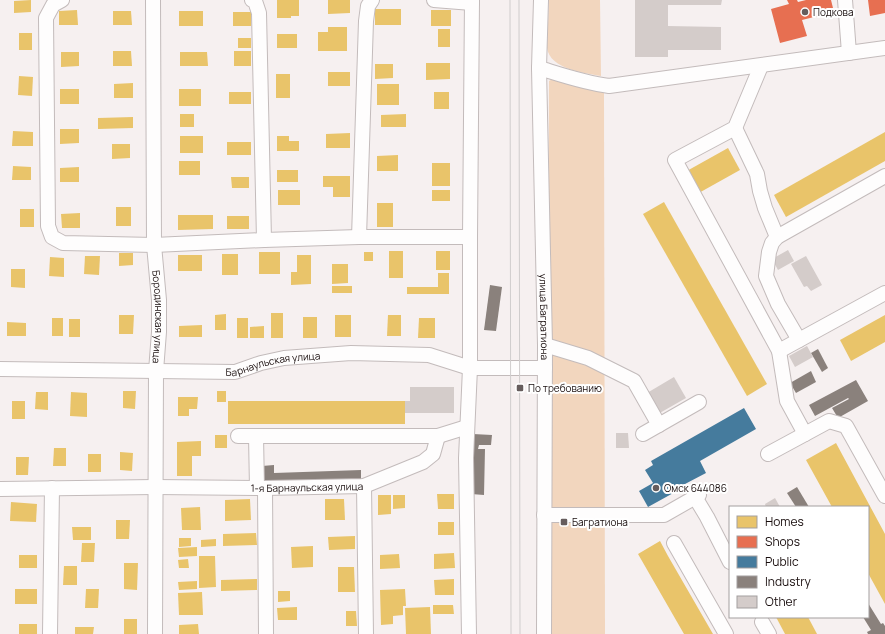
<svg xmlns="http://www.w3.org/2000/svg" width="885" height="634" font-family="Manrope,sans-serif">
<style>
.green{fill:#f2d6be}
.homes{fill:#e9c46a}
.shops{fill:#e76f51}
.public{fill:#457b9d}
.industry{fill:#8a817c}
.building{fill:#d4ccca}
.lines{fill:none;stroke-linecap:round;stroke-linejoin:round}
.minor-casing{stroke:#c3bbbb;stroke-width:16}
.minor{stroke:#fefdfd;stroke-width:14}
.tram{stroke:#d0cdcd;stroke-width:1}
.poi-dot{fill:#665d5d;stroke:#fff;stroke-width:1.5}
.labels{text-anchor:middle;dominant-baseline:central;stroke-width:4;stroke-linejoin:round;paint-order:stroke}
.poi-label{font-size:10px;fill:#190e0e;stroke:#fff;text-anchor:start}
.street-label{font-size:10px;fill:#190e0e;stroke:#fff}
</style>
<rect width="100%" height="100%" fill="#f6f0f0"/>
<g class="green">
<path d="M549,0H600L601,76C584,73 550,69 547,48Z"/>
<polygon points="554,78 604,90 605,634 547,634 549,81"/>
</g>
<g class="homes">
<polygon points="31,0 31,12 14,13 14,1"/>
<polygon points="277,0 299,0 299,16 291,16 291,18 277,18"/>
<polygon points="328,0 350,0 350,13 328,14"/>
<rect x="375" y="9" width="26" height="16"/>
<polygon points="77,10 78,25 59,25 59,11"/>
<rect x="431" y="10" width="20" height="16"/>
<polygon points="113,11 131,11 132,25 113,25"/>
<rect x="179" y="11" width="24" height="15"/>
<rect x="233" y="12" width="18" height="14"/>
<polygon points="328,27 347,27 347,51 318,51 318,32 328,32"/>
<rect x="438" y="29" width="12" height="18"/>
<rect x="19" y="33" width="13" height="17"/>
<rect x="277" y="34" width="20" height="14"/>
<rect x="238" y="38" width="13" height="10"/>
<polygon points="113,51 131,51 132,66 113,66"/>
<rect x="234" y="51" width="17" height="15"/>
<polygon points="61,52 79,52 79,66 61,67"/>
<polygon points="180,52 207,52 208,66 180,66"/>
<polygon points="426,63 450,63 450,79 426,80"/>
<polygon points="375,64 393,64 393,78 375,79"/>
<rect x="328" y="72" width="22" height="14"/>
<rect x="276" y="74" width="14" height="24"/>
<polygon points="19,76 33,77 32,96 18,95"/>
<polygon points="133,83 133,98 114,98 114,84"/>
<rect x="377" y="84" width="22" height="21"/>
<rect x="60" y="89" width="19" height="15"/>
<rect x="179" y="89" width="22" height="17"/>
<rect x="229" y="92" width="22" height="12"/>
<rect x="434" y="92" width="15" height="17"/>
<rect x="180" y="114" width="14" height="13"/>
<polygon points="406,114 406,127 381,127 381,115"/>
<polygon points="133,117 133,128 98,129 98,118"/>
<polygon points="60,129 79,129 79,143 60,144"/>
<polygon points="13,131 33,132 33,146 12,146"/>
<polygon points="885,132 885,161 786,217 774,195"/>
<polygon points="350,133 350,148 326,148 326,134"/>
<rect x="180" y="136" width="23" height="17"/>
<polygon points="277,136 289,136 289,141 299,141 299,151 277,151"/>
<rect x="227" y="142" width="24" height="13"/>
<polygon points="112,144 130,144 130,158 112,159"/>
<polygon points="728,148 740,170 697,194 685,172"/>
<polygon points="398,155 398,171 377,171 377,156"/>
<rect x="179" y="161" width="21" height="14"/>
<rect x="432" y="163" width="18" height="23"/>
<polygon points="13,166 31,167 31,180 12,180"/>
<polygon points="79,167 79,182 60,182 60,168"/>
<rect x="277" y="170" width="21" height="12"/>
<polygon points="323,176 350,176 350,197 333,197 333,187 323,187"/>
<polygon points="231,177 249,177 249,188 232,188"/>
<rect x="278" y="190" width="22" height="15"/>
<rect x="432" y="190" width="18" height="11"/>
<polygon points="664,202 767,384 747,396 643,214"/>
<rect x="377" y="203" width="16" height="24"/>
<rect x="116" y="207" width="15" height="19"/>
<rect x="20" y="209" width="14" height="18"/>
<polygon points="80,213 80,228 62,228 61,214"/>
<polygon points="178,215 213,215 213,229 178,230"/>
<rect x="227" y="216" width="22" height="13"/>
<rect x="389" y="251" width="14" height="27"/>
<rect x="436" y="251" width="14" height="19"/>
<rect x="259" y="252" width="21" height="22"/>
<rect x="364" y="252" width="9" height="9"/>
<polygon points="119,253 133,253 133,265 119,266"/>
<rect x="222" y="254" width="16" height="21"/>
<rect x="178" y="255" width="24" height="16"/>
<polygon points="297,255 311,255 311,284 291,285 291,272 297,272"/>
<polygon points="85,256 100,256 99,275 84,274"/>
<polygon points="50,257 64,258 64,277 49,276"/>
<polygon points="332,264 348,264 348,283 332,284"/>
<polygon points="11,269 25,269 25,288 11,287"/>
<polygon points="438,273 449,273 449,294 407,294 407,287 438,287"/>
<rect x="332" y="286" width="20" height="7"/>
<rect x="271" y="313" width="12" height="25"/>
<polygon points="226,314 226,330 215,330 215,315"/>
<polygon points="119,315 134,315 133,334 119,334"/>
<rect x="335" y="315" width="16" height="22"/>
<polygon points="388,315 401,315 401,336 387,336"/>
<polygon points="885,315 885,342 851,361 840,340"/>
<rect x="303" y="317" width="14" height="21"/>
<rect x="52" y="318" width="11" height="18"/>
<rect x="237" y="318" width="11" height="20"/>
<polygon points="419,318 435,318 435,338 418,338"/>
<rect x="69" y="319" width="11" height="18"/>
<polygon points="7,322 26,323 26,336 7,336"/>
<polygon points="202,325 202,337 179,337 179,326"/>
<polygon points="264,326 264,338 250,338 250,327"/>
<polygon points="123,391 136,391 135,409 123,408"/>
<rect x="217" y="391" width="9" height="11"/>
<polygon points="36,392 48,392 48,410 35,409"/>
<polygon points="71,392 87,393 87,417 70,416"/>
<polygon points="178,397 198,397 197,409 189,409 189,416 178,416"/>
<rect x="12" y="401" width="13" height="18"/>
<rect x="228" y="401" width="177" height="23"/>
<rect x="215" y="435" width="12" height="13"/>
<polygon points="201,441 201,456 192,456 192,476 177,476 177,442"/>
<polygon points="836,443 885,534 885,604 868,573 868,507 832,507 806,460"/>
<polygon points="54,448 66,448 66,466 53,466"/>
<polygon points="120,452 133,453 132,471 120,470"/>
<rect x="88" y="454" width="13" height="18"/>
<polygon points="16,457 29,457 28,475 16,475"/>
<polygon points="437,494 454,494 454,509 438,509"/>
<polygon points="378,495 391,495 391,514 378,515"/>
<polygon points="393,495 405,495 405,508 393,509"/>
<polygon points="250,499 251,520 225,521 225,500"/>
<polygon points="325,499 344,499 345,520 325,520"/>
<polygon points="11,502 37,504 36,522 10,521"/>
<polygon points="200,507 201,530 182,530 181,508"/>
<polygon points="116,520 130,520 129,539 116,539"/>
<rect x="438" y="522" width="16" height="13"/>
<polygon points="72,527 91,527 91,540 73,540"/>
<polygon points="256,533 257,545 223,546 223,534"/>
<polygon points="355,536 355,549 329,550 328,537"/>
<polygon points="179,538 191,538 191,546 179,547"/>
<polygon points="216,539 216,546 201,547 201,540"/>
<polygon points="660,541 668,556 713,634 684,634 638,554"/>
<polygon points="82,543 95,543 94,562 81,562"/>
<polygon points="313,546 313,567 292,568 291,547"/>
<polygon points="197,547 197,556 179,557 178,548"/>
<polygon points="454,553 455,568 434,569 434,554"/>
<polygon points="399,554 400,568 380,569 380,555"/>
<rect x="19" y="555" width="18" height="13"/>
<polygon points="199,556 215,556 216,587 199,588"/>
<polygon points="188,559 189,568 179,568 178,560"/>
<polygon points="124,563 138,563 137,590 124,589"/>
<polygon points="64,566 77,566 77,585 63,585"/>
<polygon points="338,567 354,567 355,592 338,592"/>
<polygon points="257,579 257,590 221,591 221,580"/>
<polygon points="454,579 454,595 435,595 434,580"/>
<polygon points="197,581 197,589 179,590 178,582"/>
<rect x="15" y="589" width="22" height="15"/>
<polygon points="86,589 99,589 98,608 85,608"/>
<polygon points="405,589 406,606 403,606 403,615 393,616 393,624 381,625 380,590"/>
<polygon points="278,591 290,591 290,601 278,602"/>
<polygon points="202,592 203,615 179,615 178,593"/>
<polygon points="433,605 453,605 454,614 433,614"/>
<polygon points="297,607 297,620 278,620 277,608"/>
<polygon points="430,607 431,634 406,634 405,608"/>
<polygon points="346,611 356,611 357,626 346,626"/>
<polygon points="776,617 808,617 817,634 785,634"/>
<rect x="124" y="619" width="13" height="15"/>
<rect x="19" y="624" width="18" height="10"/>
<polygon points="198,624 199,634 179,634 179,625"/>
<polygon points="75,627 94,627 93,634 75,634"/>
</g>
<g class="shops">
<polygon points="787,0 797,0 798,2 806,0 831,0 834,12 802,20 807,36 780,43 771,9 789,4"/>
<polygon points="868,0 885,0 885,13 870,16"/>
</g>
<polygon class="public" points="744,408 756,429 700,461 706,473 685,484 686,486 648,507 639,491 653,483 645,470 653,465 651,461"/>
<g class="industry">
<polygon points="490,285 502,287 496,331 484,330"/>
<polygon points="818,349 828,368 822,372 811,353"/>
<polygon points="811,371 816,382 796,393 790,383"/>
<polygon points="856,380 868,401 838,418 832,408 849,399 848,398 815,416 809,405"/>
<polygon points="473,434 492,435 491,445 479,445 478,449 485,449 484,495 471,494"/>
<polygon points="274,465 274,473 361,470 361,480 262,483 262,466"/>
<polygon points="797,487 809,507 796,507 787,493"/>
<polygon points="868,603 881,624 883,623 885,626 885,634 868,634 867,632 871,630 863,617 868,617"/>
</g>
<g class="building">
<polygon points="635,0 722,0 721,5 668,5 668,26 721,27 721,50 668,50 668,57 635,57"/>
<polygon points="788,250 794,261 778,270 772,259"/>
<polygon points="806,256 822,285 811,291 807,286 804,287 791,264"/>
<polygon points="807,346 813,357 795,367 789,356"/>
<polygon points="674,377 686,398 658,414 647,393"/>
<polygon points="410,387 454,387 454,413 405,413 405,401 410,401"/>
<polygon points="616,433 628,433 629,448 616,448"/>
<polygon points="775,498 780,507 766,507 765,504"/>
</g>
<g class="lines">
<g class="minor-casing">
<g id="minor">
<polyline points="62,0 53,5 46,18 48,226 52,237 63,243 154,245 264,240 359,237 470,237"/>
<path id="s1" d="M153,0L154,245L159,300V332L156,371L155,634"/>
<polyline points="252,0 255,1 259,13 264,240"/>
<polyline points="434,0 472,3"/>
<path id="s2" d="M541,0L539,68L545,345L544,634"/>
<polyline points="845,0 849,53"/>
<polyline points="761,66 735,128 675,160 779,351 885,293"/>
<path d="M539,68C562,75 585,83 609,86L885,48"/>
<polyline points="735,128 757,174 760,191 765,208 777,237"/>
<polyline points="359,237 366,21 368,6 372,0"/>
<polyline points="799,340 778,304 766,276 769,252 772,243 777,237 885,176"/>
<polyline points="545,345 588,358 634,381 659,425"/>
<polyline points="779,351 787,401 805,434"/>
<path id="s3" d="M0,369L235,372L261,363L284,358L351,353L429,355L470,368H545"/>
<polyline points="643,434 699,402"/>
<polyline points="238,436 438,436 467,427"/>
<polyline points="256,436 257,488"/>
<polyline points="768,454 829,421 846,426 885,496"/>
<polyline points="364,486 366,634"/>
<polyline points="265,488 266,634"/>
<path id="s4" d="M0,489L155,487L265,488L364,486L423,462L433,454L438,436"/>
<polyline points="695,497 707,517 730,562"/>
<polyline points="544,515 664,515 699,495"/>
<polyline points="674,543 726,634"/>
<polyline points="762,622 769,634"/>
<polyline points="50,634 52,488"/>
<polyline points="469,634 466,458 470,368 470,237 472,0"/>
</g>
</g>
<use href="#minor" class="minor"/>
<g class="tram">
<polyline points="510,0 511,634"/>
<polyline points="519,0 520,634"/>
</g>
</g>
<g class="poi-dot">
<circle cx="805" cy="12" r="4"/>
<rect x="516" y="384" width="8" height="8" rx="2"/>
<circle cx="656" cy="488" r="4"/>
<rect x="560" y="518" width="8" height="8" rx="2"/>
</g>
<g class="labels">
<g class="poi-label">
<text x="813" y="12">Подкова</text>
<text x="528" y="388">По требованию</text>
<text x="664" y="488">Омск 644086</text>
<text x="572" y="522">Багратиона</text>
</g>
<g class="street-label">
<text stroke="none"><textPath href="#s1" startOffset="317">Бородинская улица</textPath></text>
<text stroke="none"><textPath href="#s2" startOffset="317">улица Багратиона</textPath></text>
<text stroke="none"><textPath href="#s3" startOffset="274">Барнаульская улица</textPath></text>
<text stroke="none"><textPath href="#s4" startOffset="307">1-я Барнаульская улица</textPath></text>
</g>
</g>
<rect x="729" y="506" width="140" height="112" fill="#ffffff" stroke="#a39f9f"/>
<rect x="737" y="516" width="20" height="12" fill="#e9c46a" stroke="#a39f9f"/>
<text x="765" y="526" font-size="12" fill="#190e0e">Homes</text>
<rect x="737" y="536" width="20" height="12" fill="#e76f51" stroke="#a39f9f"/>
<text x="765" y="546" font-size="12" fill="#190e0e">Shops</text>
<rect x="737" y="556" width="20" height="12" fill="#457b9d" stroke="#a39f9f"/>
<text x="765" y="566" font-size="12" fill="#190e0e">Public</text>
<rect x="737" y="576" width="20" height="12" fill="#8a817c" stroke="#a39f9f"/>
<text x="765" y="586" font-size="12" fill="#190e0e">Industry</text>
<rect x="737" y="596" width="20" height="12" fill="#d4ccca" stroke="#a39f9f"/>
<text x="765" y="606" font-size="12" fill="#190e0e">Other</text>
</svg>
